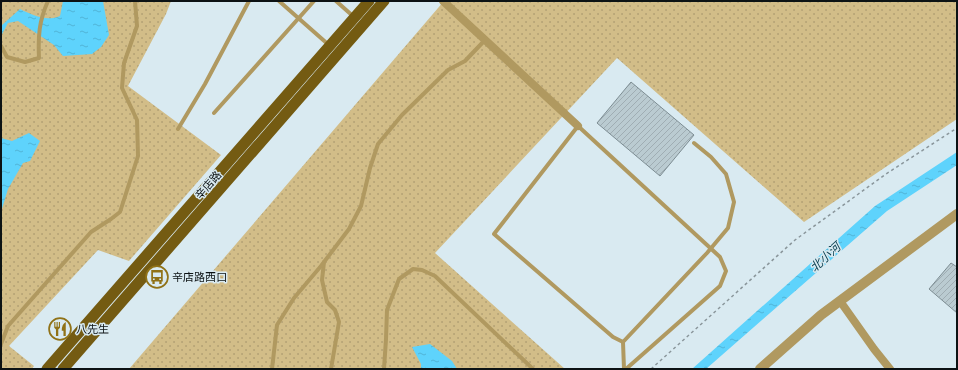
<svg xmlns="http://www.w3.org/2000/svg" width="958" height="370" font-family="'PT Sans Narrow','Noto Sans SC',sans-serif">
<style>
.grass{fill:url(#grass-dots)}
.water{fill:url(#water-ripples)}
.building{fill:url(#building-hatch);stroke:#7d8d93}
.lines{fill:none;stroke-linecap:round;stroke-linejoin:round}
.path{stroke:#8a969b;stroke-width:1.5;stroke-dasharray:3 3;stroke-linecap:butt}
.service{stroke:#b09960;stroke-width:4}
.minor{stroke:#b09960;stroke-width:8}
.tertiary{stroke:#b09960;stroke-width:10}
.primary{stroke:#745b12;stroke-width:11}
.service-bridge{stroke:#b09960;stroke-width:4}
.labels{text-anchor:middle;dominant-baseline:central;stroke-width:3;stroke-linejoin:round;paint-order:stroke}
.street-label{font-size:11px;fill:#0c1214;stroke:#d9eaf1}
.poi-label{font-size:11px;fill:#0c1214;stroke:#d9eaf1;text-anchor:start}
.water-label{font-size:12px;font-style:italic;fill:#0a3f50;stroke:#d9eaf1}
</style>
<defs>
<pattern id="grass-dots" width="8" height="8" patternUnits="userSpaceOnUse"><rect width="8" height="8" fill="#d2bd88"/><path d="M2 2h.1M6 6h.1" fill="none" stroke="#b3a174" stroke-width="1.8" stroke-linecap="round"/></pattern>
<pattern id="water-ripples" width="26" height="14" patternUnits="userSpaceOnUse"><rect width="26" height="14" fill="#5ed3fc"/><path d="M2 4q2-2 4 0t4 0M15 11q2-2 4 0t4 0" fill="none" stroke="#50b4d7"/></pattern>
<pattern id="building-hatch" width="6" height="6" patternUnits="userSpaceOnUse"><rect width="6" height="6" fill="#bacbd1"/><path d="M-1 1l2-2M0 6l6-6M5 7l2-2" fill="none" stroke="#9fadb3"/></pattern>
</defs>
<rect width="100%" height="100%" fill="#d9eaf1"/>
<g class="grass">
<polygon points="1,1 171,1 166,14 128,86 221,155 129,261 98,250 9,346 34,366 32,369 1,369"/>
<polygon points="444,1 957,1 957,119 804,222 617,58 435,253 565,369 129,369"/>
</g>
<g class="water">
<path d="M63,1H103L109,35L101,47L92,54L63,56L54,45L18,21L8,23L1,36V26L20,9C32,15 47,22 60,16Z"/>
<polygon points="29,133 40,141 30,161 23,163 8,189 1,212 1,138 12,141"/>
<polygon points="957,152 957,165 887,211 706,369 692,369 875,206"/>
<polygon points="430,344 452,361 457,369 421,369 421,364 412,347"/>
</g>
<g class="building">
<polygon points="631,82 694,135 660,176 597,123"/>
<polygon points="951,263 957,267 957,313 929,289"/>
</g>
<g class="lines">
<polyline class="path" points="651,369 795,240 886,174 957,128"/>
<g class="service">
<polyline points="279,1 330,46"/>
<polyline points="336,1 354,17"/>
<path d="M1,46L7,57L25,62L39,58C38,36 39,21 48,1"/>
<polyline points="214,113 314,1"/>
<polyline points="178,129 205,84 249,1"/>
<polyline points="324,262 322,280 327,302 335,310 339,322 331,369"/>
<polyline points="1,344 8,326 91,232 111,219 120,212 138,156 137,120 122,88 124,63 137,26 135,1"/>
<polyline points="272,369 277,325 294,298 321,266 349,229 361,206 370,168 378,144 402,115 448,70 465,61 485,40"/>
<polyline points="384,369 386,339 387,310 399,279 413,269 422,270 435,276 533,369"/>
<polyline points="624,369 623,342 613,337 494,234 578,126 720,257 726,271 720,286 626,369"/>
</g>
<g class="minor">
<polyline points="443,1 578,126"/>
<polyline points="840,301 874,349 890,369"/>
</g>
<polyline class="tertiary" points="760,369 821,315 957,214"/>
<g class="primary">
<polyline points="47,369 369,1"/>
<polyline points="63,369 384,1"/>
</g>
<polyline class="service-bridge" points="623,342 707,253 728,228 734,202 726,174 711,157 694,143"/>
</g>
<defs>
<g id="bus-ring" transform="scale(1.15)"><circle r="9.5" fill="#d9eaf1" stroke="#907217" stroke-width="1.5"/><path d="M-5-6H5V4H4V6H2V4H-2V6H-4V4H-5ZM-3.5-4V0h7V-4ZM-3.5 1.2v1.5H-2V1.2ZM2 1.2v1.5H3.5V1.2Z" fill="#907217"/></g>
<g id="restaurant-ring" transform="scale(1.15)"><circle r="9.5" fill="#d9eaf1" stroke="#907217" stroke-width="1.5"/><path d="M-5-6h1v4h1v-4h1v4h1v-4h1v5L-1.5 .5V6h-2V.5L-5-1ZM5-6V6H3V1.5H1.5Q1.5-4 5-6Z" fill="#907217"/></g>
</defs>
<g fill-rule="evenodd">
<use href="#bus-ring" x="157" y="277"/>
<use href="#restaurant-ring" x="60" y="329"/>
</g>
<g class="labels">
<g class="street-label">
<text transform="translate(208 185) rotate(-49)">辛店路</text>
</g>
<g class="poi-label">
<text x="172" y="277">辛店路西口</text>
<text x="76" y="329">八先生</text>
</g>
<g class="water-label">
<text transform="translate(825 257) rotate(-42)">北小河</text>
</g>
</g>
<rect width="958" height="370" fill="none" stroke="#0c1214" stroke-width="4"/>
</svg>
